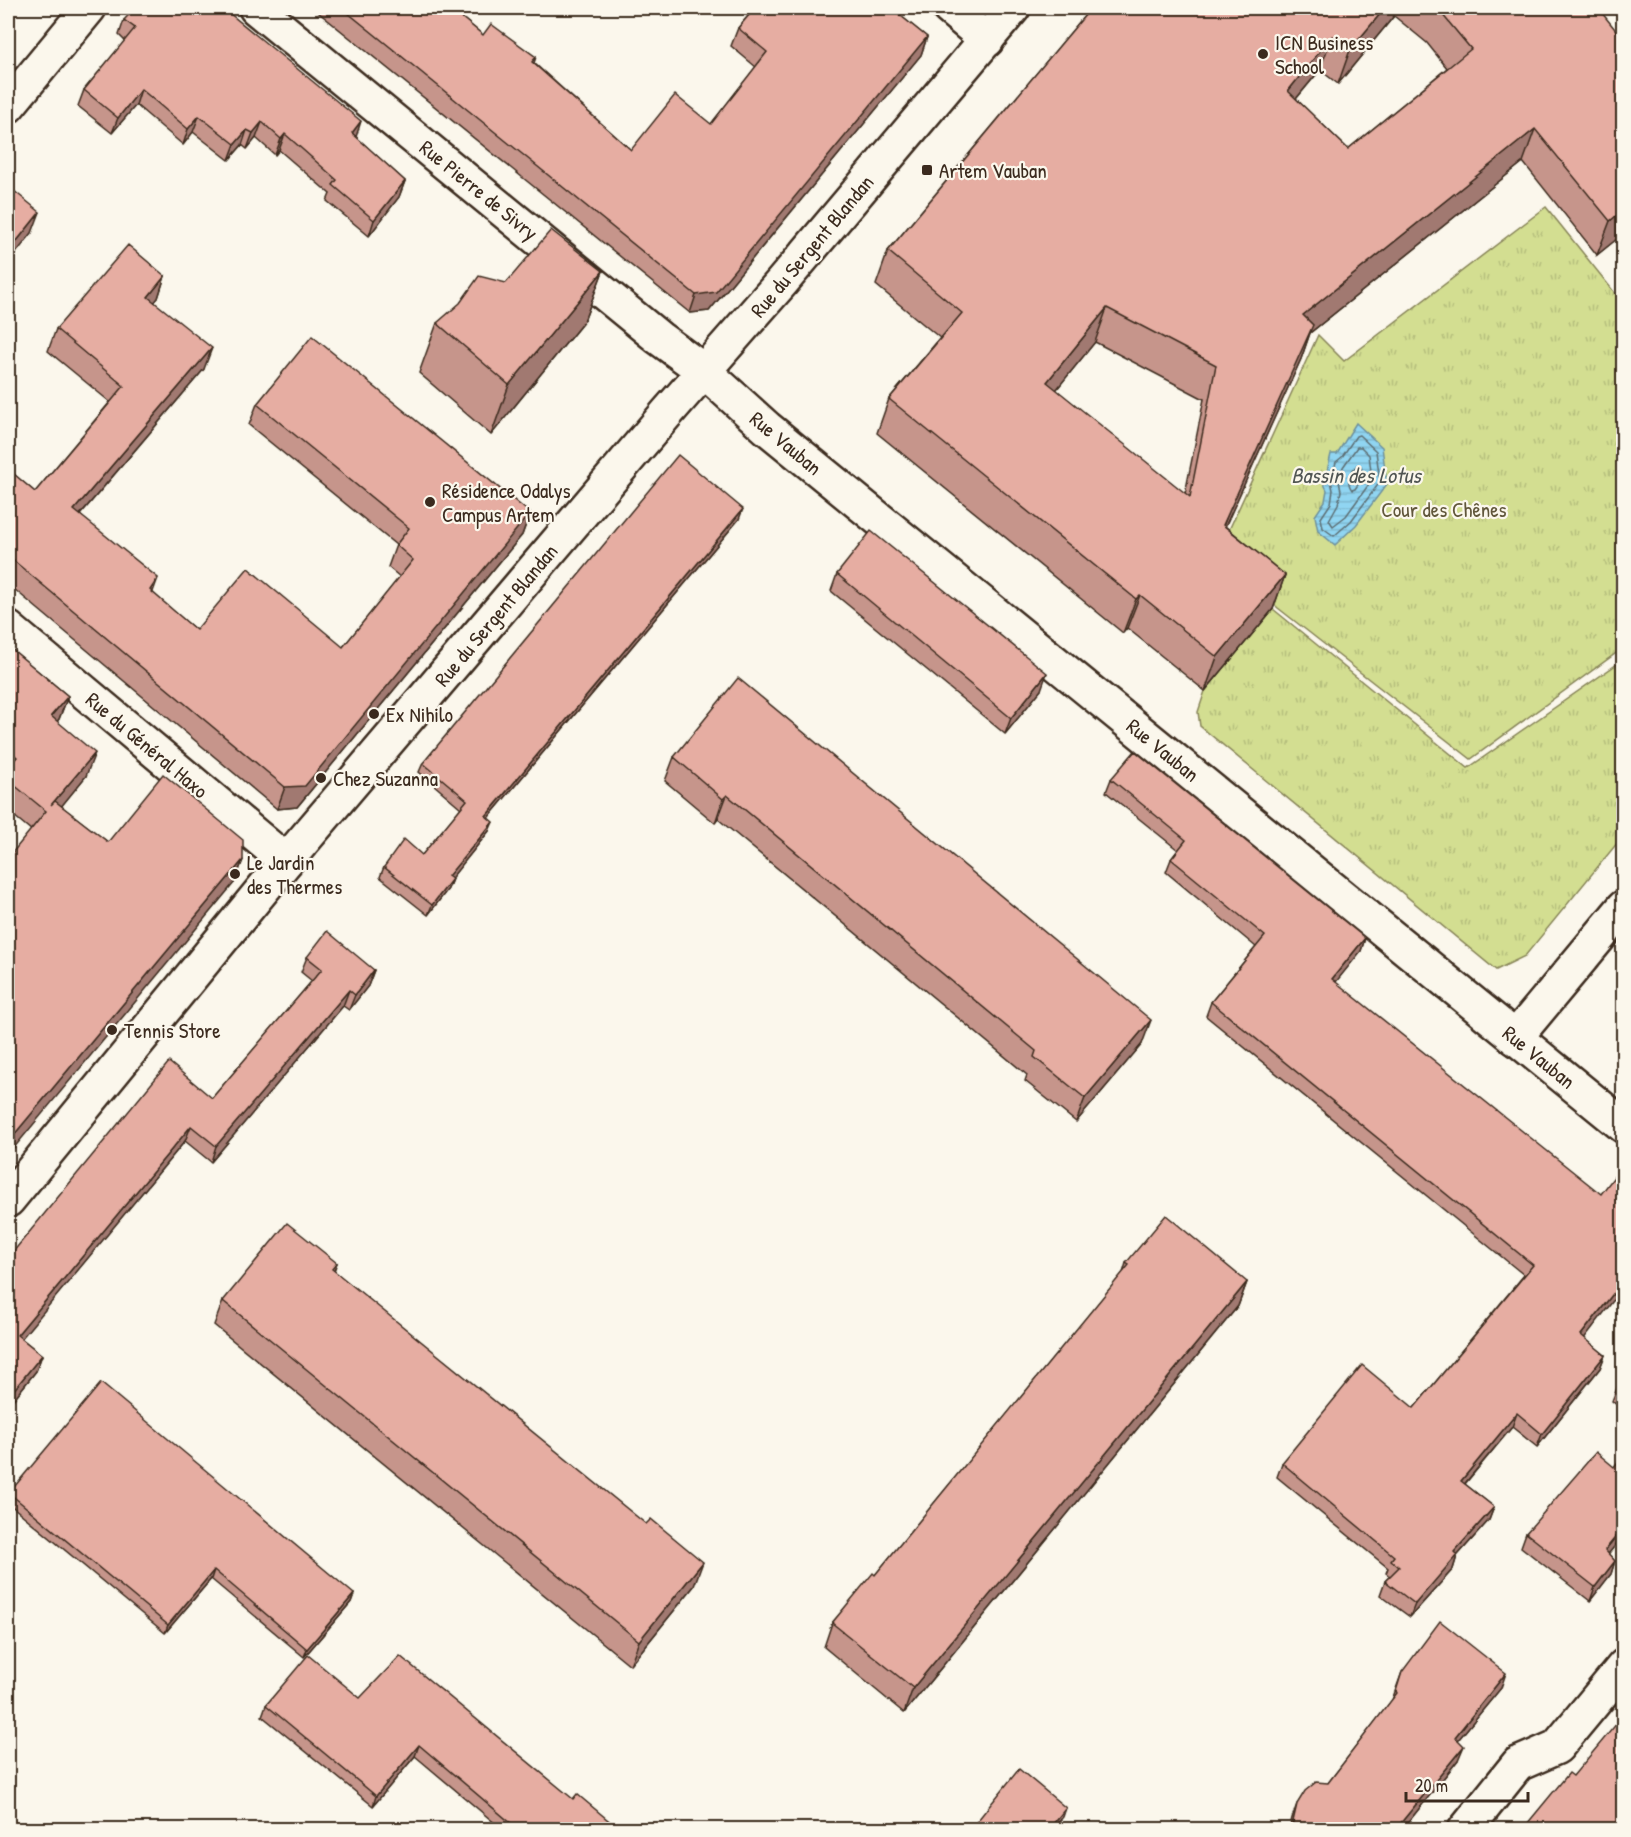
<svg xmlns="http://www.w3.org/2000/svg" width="1631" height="1837" font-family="'Patrick Hand',sans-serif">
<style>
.grass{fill:url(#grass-tufts);stroke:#878458;stroke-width:1.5}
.water{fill:url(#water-rules);stroke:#6e919d;stroke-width:1.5}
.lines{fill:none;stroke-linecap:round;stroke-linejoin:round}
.shore{stroke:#5d6e73;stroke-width:1.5}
.minor-casing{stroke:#3b2a1e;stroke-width:38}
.tertiary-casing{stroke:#3b2a1e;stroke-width:38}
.minor{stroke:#fbf7ec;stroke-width:33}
.tertiary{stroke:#fbf7ec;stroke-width:33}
.wall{fill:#c6958b;stroke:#3b2a1e;stroke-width:1.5;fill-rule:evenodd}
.shaded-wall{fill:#a17971;stroke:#3b2a1e;stroke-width:1.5}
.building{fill:#e6ada2;stroke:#3b2a1e;stroke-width:1.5;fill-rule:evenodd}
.poi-dot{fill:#3b2a1e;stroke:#fbf7ec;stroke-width:2}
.labels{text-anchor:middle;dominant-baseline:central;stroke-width:4.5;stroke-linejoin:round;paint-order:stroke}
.poi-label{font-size:21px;fill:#3b2a1e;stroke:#fbf7ec;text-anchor:start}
.street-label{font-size:21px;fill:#3b2a1e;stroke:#fbf7ec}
.park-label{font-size:21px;fill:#61573b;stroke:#fbf7ec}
.water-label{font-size:22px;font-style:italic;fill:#505553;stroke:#fbf7ec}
</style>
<defs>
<pattern id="grass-tufts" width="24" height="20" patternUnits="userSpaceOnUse" patternTransform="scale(1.5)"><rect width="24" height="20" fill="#d3de91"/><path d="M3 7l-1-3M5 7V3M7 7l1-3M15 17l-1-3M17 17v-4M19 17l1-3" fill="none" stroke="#b6bf7d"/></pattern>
<pattern id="water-rules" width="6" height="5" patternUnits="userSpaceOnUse" patternTransform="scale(1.5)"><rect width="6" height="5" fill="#90d5f2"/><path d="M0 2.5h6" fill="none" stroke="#7db7cf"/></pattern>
</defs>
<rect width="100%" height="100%" fill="#fbf7ec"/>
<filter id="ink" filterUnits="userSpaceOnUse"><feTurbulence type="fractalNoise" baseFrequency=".0167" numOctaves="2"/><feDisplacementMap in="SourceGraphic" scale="12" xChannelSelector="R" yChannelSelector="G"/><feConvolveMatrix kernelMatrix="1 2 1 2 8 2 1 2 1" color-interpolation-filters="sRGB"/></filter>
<g filter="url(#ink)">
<g class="grass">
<polygon points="1546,207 1623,303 1623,648 1471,759 1278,608 1218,554 1318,335 1344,361"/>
<polygon points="1273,609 1468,768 1623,660 1623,836 1525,956 1496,970 1200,726 1198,712 1205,691"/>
</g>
<polygon class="water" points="1356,423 1382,447 1387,484 1356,525 1335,545 1318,531 1315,516 1325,501 1327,490 1324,484 1331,454 1337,454"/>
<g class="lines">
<g class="shore">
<polygon points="1359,435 1376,451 1380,482 1351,521 1334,536 1323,528 1321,518 1331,503 1333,490 1331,481 1336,462 1342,457 1356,436"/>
<polygon points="1357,447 1361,447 1369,455 1372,480 1346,516 1333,526 1329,520 1338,504 1341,491 1339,481 1343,467"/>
<path d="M1357,465L1361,466L1363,477L1355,489L1352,490C1345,481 1351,472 1357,465Z"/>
</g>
<g class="minor-casing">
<g id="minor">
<polyline points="256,8 659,338 704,371"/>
<polyline points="949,8 987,40"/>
<polyline points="8,628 286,861"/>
<polyline points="1515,1038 1624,907"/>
<polyline points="1465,1830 1518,1764 1557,1747 1624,1666"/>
</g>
</g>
<g class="tertiary-casing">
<g id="tertiary">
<polyline points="8,106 89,8"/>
<polyline points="704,371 767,428 1624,1126"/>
<polyline points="8,1200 286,861 667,413 782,282 1013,8"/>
</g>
</g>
<use href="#minor" class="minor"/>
<use href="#tertiary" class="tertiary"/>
</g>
<g class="wall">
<polygon points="313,8 450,8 483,35 536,57 534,63 631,150 711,124 756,67 731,46 738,28 753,10 750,8 891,8 927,37 921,55 709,311 690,313"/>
<path d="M1091,8H1598L1623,234L1597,255L1523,162L1310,333L1301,359L1225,526L1285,575L1273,609L1205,691L1127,628L1123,633L877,433L889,399L940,338L876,285L888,251ZM1394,16L1427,43L1447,68L1348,149L1296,99L1320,70L1338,84ZM1095,342L1204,399L1185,494L1056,390Z"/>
<polygon points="124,20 356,137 405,181 399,197 369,236 327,201 330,194 279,150 275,155 256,138 247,149 242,145 229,160 193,132 183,145 136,105 112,133 78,106 84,90 125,41 119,35"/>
<polygon points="603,271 584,321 491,435 419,373 437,323 506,283"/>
<polygon points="165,276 158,298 154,302 204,369 80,515 152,593 196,630 343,647 400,577 388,567 396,545 249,425 257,404 530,513 522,535 297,807 277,809 8,584 8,469 35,492 110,402 48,351 56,329"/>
<polygon points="739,519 488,818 489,831 451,878 452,879 448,889 428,915 380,877 384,867 422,855 461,808 419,772 423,763"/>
<polygon points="837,574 1041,690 1005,734 831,591"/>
<polygon points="8,646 68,696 59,719 57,721 86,776 61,806 108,842 243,860 234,883 31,830 8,811"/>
<polygon points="674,757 1142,1044 1076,1122 1025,1081 1027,1075 718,819 715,823 665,781"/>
<polygon points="1111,779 1365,938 1361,951 1335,982 1584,1338 1605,1355 1600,1368 1537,1447 1512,1427 1465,1484 1494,1507 1489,1520 1457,1556 1453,1569 1410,1617 1380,1595 1385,1581 1390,1576 1386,1573 1388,1568 1277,1477 1282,1463 1414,1408 1524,1275 1206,1016 1211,1002 1256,947 1166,872 1171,859 1178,850 1106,792"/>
<polygon points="307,957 374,970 368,986 349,1010 343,1006 211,1162 185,1141 21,1338 42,1355 36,1371 8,1406 8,1258 212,1098 312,981 301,972"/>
<polygon points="337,1263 334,1271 694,1586 630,1665 214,1325 223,1301"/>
<polygon points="1126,1263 1247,1282 1238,1306 904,1713 824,1647 832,1623 875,1575 1123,1273"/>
<polygon points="1623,1380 1623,1410 1612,1401 1617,1388"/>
<polygon points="1614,1467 1623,1536 1608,1554 1615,1561 1611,1574 1590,1601 1521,1547 1526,1533"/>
<polygon points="9,1493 354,1594 351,1602 304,1657 211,1579 165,1633 8,1503"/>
<polygon points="1402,1672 1501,1688 1458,1740 1458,1760 1402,1830 1289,1830 1292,1818 1297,1804 1328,1783 1392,1700"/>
<polygon points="360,1698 573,1799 620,1830 503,1830 415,1756 373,1806 262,1716 266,1705"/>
</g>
<g class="shaded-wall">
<polygon points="1385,8 1397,8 1394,16 1338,84 1350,50"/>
<polygon points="1332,36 1320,70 1275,124 1288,91"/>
<polygon points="927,37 921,55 709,311 690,313 696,295"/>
<polygon points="141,89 136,105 112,133 118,118"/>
<polygon points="199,116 193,132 183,145 188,129"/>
<polygon points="361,121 356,137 352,133"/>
<polygon points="262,122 256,138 247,149 253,133"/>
<polygon points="1535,129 1523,162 1310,333 1301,359 1211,558 1303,315"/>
<polygon points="247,130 242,145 229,160 235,144"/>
<polygon points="285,134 279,150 275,155 281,139"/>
<polygon points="405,181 399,197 369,236 374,220"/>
<polygon points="1623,210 1623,234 1597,255 1610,221"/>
<polygon points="40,212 32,233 8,263 8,252"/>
<polygon points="603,271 584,321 491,435 509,385"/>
<polygon points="165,276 158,298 140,319 148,297"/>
<polygon points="1107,308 1095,342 1035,416 1047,382"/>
<polygon points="212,348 204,369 66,531 74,510"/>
<polygon points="743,509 739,519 482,825 486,816"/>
<polygon points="530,513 522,535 297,807 277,809 285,787"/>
<polygon points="1285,575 1273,609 1205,691 1217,657"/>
<polygon points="158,578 150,600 150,590"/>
<polygon points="1140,595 1127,628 1123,633 1136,599"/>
<polygon points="1047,673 1041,690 1005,734 1011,718"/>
<polygon points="68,696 59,719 42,740 51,716"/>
<polygon points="95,753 86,776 43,829 51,805"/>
<polygon points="727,795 718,819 715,823 723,799"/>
<polygon points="493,822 489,831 445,886 448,876"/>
<polygon points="243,860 234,883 8,1155 8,1142"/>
<polygon points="452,879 448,889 428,915 432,905"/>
<polygon points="1365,938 1361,951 1327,993 1332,979"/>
<polygon points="374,970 368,986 349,1010 355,995"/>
<polygon points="349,990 343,1006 211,1162 216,1146"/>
<polygon points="1151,1020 1142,1044 1076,1122 1085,1098"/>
<polygon points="191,1126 185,1141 11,1351 17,1335"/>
<polygon points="1623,1281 1623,1288 1576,1349 1581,1335"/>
<polygon points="1247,1282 1238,1306 904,1713 913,1688"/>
<polygon points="42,1355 36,1371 8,1406 8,1397"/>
<polygon points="1605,1355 1600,1368 1537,1447 1542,1434"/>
<polygon points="1517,1413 1512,1427 1456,1494 1461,1481"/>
<polygon points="1494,1507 1489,1520 1457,1556 1453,1569 1410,1617 1415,1604 1454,1552"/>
<polygon points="1623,1528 1623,1536 1600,1564 1605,1550"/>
<polygon points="1615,1561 1611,1574 1590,1601 1595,1587"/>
<polygon points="703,1562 694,1586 630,1665 639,1641"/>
<polygon points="214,1570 211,1579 165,1633 168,1625"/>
<polygon points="354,1594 351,1602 304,1657 307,1649"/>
<polygon points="1506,1673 1501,1688 1449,1751 1455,1737"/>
<polygon points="419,1745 415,1756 373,1806 376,1796"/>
<polygon points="1464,1746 1458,1760 1402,1830 1395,1830"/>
<polygon points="1066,1808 1063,1817 1052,1830 1048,1830"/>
</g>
<g class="building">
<polygon points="135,8 223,8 361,121 352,133 405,181 374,220 333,185 337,180 285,134 281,139 262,122 253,133 247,130 235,144 199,116 188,129 141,89 118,118 84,90 135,28 124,20"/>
<polygon points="342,8 450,8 483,35 491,24 536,57 532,62 631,150 675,95 711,124 767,52 738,28 755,8 891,8 927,37 716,292 696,295"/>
<path d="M1091,8H1385L1350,50L1332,36L1288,91L1348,149L1471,49L1437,8H1598L1623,39V210L1610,221L1535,129L1303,315L1313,325L1223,525L1285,575L1217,657L1140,595L1136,599L889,399L962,313L888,251ZM1107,308L1216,365L1190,497L1047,382Z"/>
<polygon points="8,186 40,212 8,252"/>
<polygon points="551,230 603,271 509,385 437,323 460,303 479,276 506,283"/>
<polygon points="128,245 165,276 148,297 212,348 74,510 158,578 150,590 196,630 248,568 343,647 413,560 396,545 409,528 257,404 312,336 530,513 305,786 285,787 8,556 8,469 35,492 124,386 56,329"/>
<polygon points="678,455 743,509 486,816 493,822 448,876 452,879 432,905 384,867 404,839 422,855 467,800 423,763"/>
<polygon points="871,531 1047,673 1011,718 837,574"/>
<polygon points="8,646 68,696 51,716 95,753 51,805 55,801 108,842 163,774 243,840 243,860 8,1142 8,858 46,811 8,780 8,767 17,757 8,749"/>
<polygon points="738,678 1151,1020 1085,1098 1034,1057 1036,1051 727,795 723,799 674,757"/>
<polygon points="1135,751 1365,938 1332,979 1601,1194 1623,1165 1623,1281 1581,1335 1605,1355 1542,1434 1517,1413 1461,1481 1494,1507 1454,1552 1457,1555 1415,1604 1385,1581 1399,1567 1391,1560 1394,1556 1282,1463 1362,1365 1414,1408 1533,1265 1211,1002 1265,936 1171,859 1186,840 1111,779"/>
<polygon points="327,931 374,970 355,995 349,990 216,1146 191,1126 17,1335 42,1355 8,1397 8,1258 169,1062 212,1098 322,969 307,957"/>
<polygon points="1166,1215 1247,1282 913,1688 832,1623 873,1573 875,1575 1129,1265 1126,1263"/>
<polygon points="287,1223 337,1263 332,1269 646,1524 651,1519 703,1562 639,1641 223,1301"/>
<polygon points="1623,1380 1623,1393 1617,1388"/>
<polygon points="101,1383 354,1594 307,1649 214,1570 168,1625 9,1493"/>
<polygon points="1596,1452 1614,1467 1623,1455 1623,1528 1605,1550 1615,1561 1595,1587 1526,1533"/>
<polygon points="1440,1621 1506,1673 1455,1737 1464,1746 1395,1830 1291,1830 1297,1804 1305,1791 1316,1782 1328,1783 1397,1693 1396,1691 1402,1672"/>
<polygon points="308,1655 360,1698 400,1656 573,1799 577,1794 620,1830 519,1830 419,1745 376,1796 266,1705"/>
<polygon points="1623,1716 1623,1830 1522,1830 1569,1773 1573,1776"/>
<polygon points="1019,1769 1066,1808 1048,1830 970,1830"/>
</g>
</g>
<g class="poi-dot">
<circle cx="1263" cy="54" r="6"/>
<rect x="921" y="164" width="12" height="12" rx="3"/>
<circle cx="430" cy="502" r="6"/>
<circle cx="374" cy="714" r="6"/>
<circle cx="321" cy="778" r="6"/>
<circle cx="235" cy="874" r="6"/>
<circle cx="112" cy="1030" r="6"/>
</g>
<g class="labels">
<g class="poi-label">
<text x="1275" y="42">ICN Business<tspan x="1275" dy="24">School</tspan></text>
<text x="939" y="170">Artem Vauban</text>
<text x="442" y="490">Résidence Odalys<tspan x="442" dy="24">Campus Artem</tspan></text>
<text x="386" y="714">Ex Nihilo</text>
<text x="333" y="778">Chez Suzanna</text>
<text x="247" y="862">Le Jardin<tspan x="247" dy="24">des Thermes</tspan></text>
<text x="124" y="1030">Tennis Store</text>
</g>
<g class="street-label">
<text transform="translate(479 190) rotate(39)">Rue Pierre de Sivry</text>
<text transform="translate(812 246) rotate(-50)">Rue du Sergent Blandan</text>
<text transform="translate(786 443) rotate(40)">Rue Vauban</text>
<text transform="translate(496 615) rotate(-50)">Rue du Sergent Blandan</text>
<text transform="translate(147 745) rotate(40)">Rue du Général Haxo</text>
<text transform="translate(1163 750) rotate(39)">Rue Vauban</text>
<text transform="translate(1539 1057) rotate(39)">Rue Vauban</text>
</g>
<g class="park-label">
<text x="1444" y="509">Cour des Chênes</text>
</g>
<g class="water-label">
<text x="1356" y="475">Bassin des Lotus</text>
</g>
</g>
<rect width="1631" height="1837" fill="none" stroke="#fbf7ec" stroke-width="30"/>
<rect x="15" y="15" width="1601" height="1807" fill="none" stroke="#3b2a1e" stroke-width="2" filter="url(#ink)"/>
<path d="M1406 1792v9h122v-9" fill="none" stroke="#3b2a1e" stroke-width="3"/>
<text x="1415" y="1792" font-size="18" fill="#3b2a1e" stroke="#fbf7ec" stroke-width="4.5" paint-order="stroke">20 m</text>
</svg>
